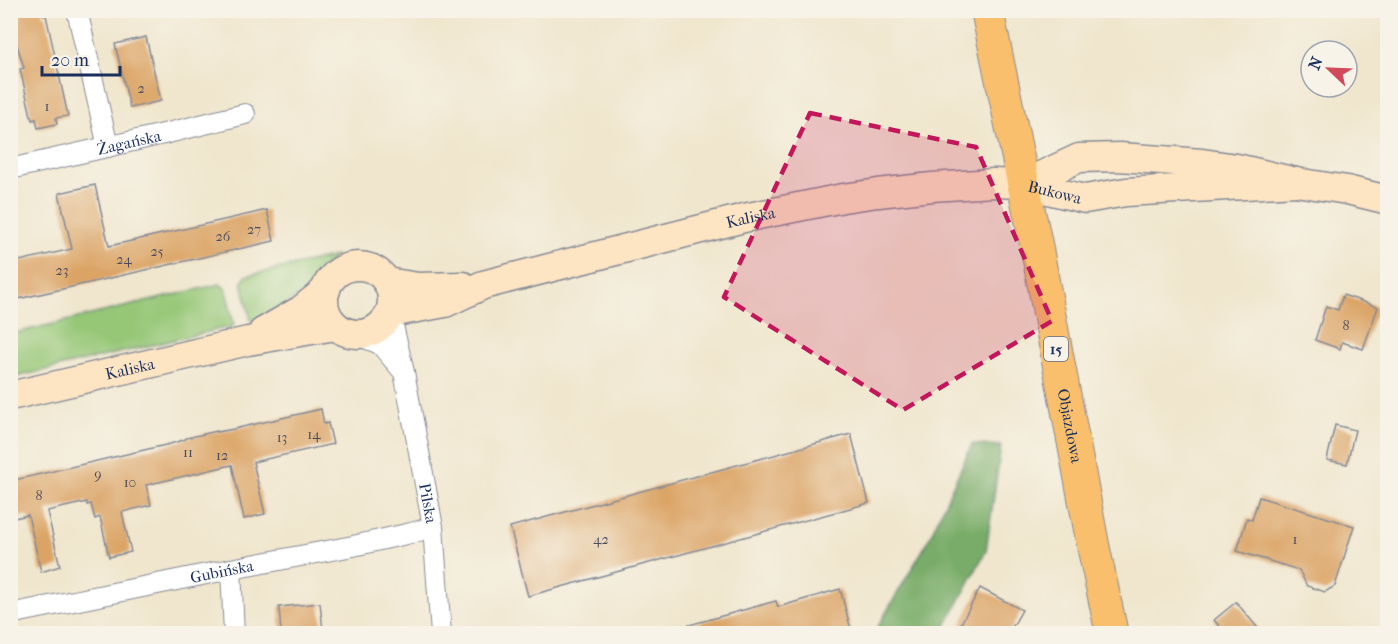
<svg xmlns="http://www.w3.org/2000/svg" width="1398" height="644" font-family="'IM FELL French Canon',serif">
<style>
.green{fill:#96c777;stroke:#587b6a;stroke-width:1.5}
.forest{fill:#78ac68;stroke:#4a6e63;stroke-width:1.5}
.building{fill:#dba466}
.lines{fill:none;stroke-linecap:round;stroke-linejoin:round}
.street-casing{stroke:#868a96;stroke-width:22}
.secondary-casing{stroke:#868a96;stroke-width:31}
.primary-casing{stroke:#868a96;stroke-width:34}
.street{stroke:#fff;stroke-width:20}
.secondary{stroke:#fde5c4;stroke-width:28}
.primary{stroke:#f9bf6c;stroke-width:32}
.marked{fill:#c2185b;fill-opacity:0.2;stroke:#c2185b;stroke-width:4.5;stroke-dasharray:12 8;stroke-linejoin:round}
.labels{text-anchor:middle;dominant-baseline:central;stroke-width:4.5;stroke-linejoin:round;paint-order:stroke}
.number-label{font-size:14px;fill:#4b4c60}
.shield{fill:#f7f3e8;stroke:#5d6a87;stroke-width:1.5}
.shield-label{font-size:15px;font-weight:bold;fill:#1b2f5e}
.street-label{font-size:16px;fill:#1b2f5e;stroke:#f7f3e8}
</style>
<rect width="100%" height="100%" fill="#f7f3e8"/>
<filter id="ink" filterUnits="userSpaceOnUse"><feTurbulence type="fractalNoise" baseFrequency=".0167" numOctaves="2"/><feDisplacementMap in="SourceGraphic" scale="12" xChannelSelector="R" yChannelSelector="G"/><feConvolveMatrix kernelMatrix="1 2 1 2 8 2 1 2 1" color-interpolation-filters="sRGB"/></filter>
<filter id="wash" filterUnits="userSpaceOnUse"><feTurbulence type="fractalNoise" baseFrequency=".008" numOctaves="4" result="noise"/><feDisplacementMap in="SourceGraphic" scale="24" xChannelSelector="R" yChannelSelector="G"/><feGaussianBlur stdDeviation="1.35" result="paint"/><feColorMatrix in="noise" values="0 0 0 0 0 0 0 0 0 0 0 0 0 0 0 0 0 1.4 0 .05"/><feComposite in="paint" operator="in"/></filter>
<g filter="url(#wash)">
<rect width="100%" height="100%" fill="#f0e6cd"/>
<g class="green">
<polygon points="336,256 320,270 305,293 259,319 251,321 242,282 246,276"/>
<polygon points="220,284 226,289 234,326 11,378 11,334"/>
</g>
<polygon class="forest" points="972,444 1001,446 986,551 942,633 874,633 927,543"/>
<g id="blocks">
<g class="building">
<polygon points="10,10 43,10 44,16 46,15 68,116 56,118 57,124 38,128 36,119 32,120 20,69 24,68 10,21"/>
<polygon points="146,37 161,101 130,108 115,44"/>
<polygon points="95,185 109,246 267,210 274,241 18,299 10,263 72,249 59,193"/>
<polygon points="1343,295 1378,307 1363,349 1342,342 1340,349 1315,340 1326,306 1338,310"/>
<polygon points="321,409 324,424 328,423 333,444 253,462 265,514 244,519 232,465 146,485 151,505 122,512 131,552 109,557 100,517 95,519 91,504 87,505 87,502 47,511 60,566 41,572 28,515 10,519 10,481 170,444 186,439 186,438 217,431 217,432 234,429"/>
<polygon points="1335,425 1355,430 1347,464 1327,460"/>
<polygon points="851,434 869,503 528,596 510,527"/>
<polygon points="1259,497 1354,526 1335,586 1325,592 1307,586 1299,570 1237,551 1247,518 1252,520"/>
<polygon points="980,588 1022,610 1009,633 956,633"/>
<polygon points="840,589 852,633 683,633 682,627 776,601 778,607"/>
<polygon points="1236,602 1262,633 1225,633 1214,620"/>
<polygon points="320,603 323,630 319,630 319,633 281,633 279,607"/>
</g>
</g>
</g>
<g filter="url(#ink)">
<use href="#blocks" fill-opacity="0" stroke="#868a96" stroke-width="1.5"/>
<g class="lines">
<g class="street-casing">
<g id="street">
<polyline points="77,10 108,147"/>
<path id="s1" d="M10,169L168,133L245,114"/>
<path id="s2" d="M390,313L404,372L433,527L441,634"/>
<polyline points="355,334 380,344 402,370"/>
<polyline points="231,569 234,634"/>
<path id="s3" d="M10,614L231,569L353,546L411,533L433,527"/>
</g>
</g>
<g class="secondary-casing">
<g id="secondary">
<polyline points="1023,184 1079,158 1120,157 1202,163 1237,168 1296,182 1347,190 1388,200"/>
<circle cx="358" cy="300" r="34"/>
<polyline points="387,282 418,287 463,286"/>
<path id="s4" d="M390,313L445,303L483,285L744,218L843,198L878,193L932,187L993,183L1023,184L1085,199L1126,192L1296,182"/>
<polyline points="263,332 301,310 326,290"/>
<path id="s5" d="M10,396L248,341L335,326"/>
</g>
</g>
<g class="primary-casing">
<g id="primary">
<path id="s6" d="M987,10L1036,244L1093,545L1112,634"/>
</g>
</g>
<use href="#street" class="street"/>
<use href="#secondary" class="secondary"/>
<use href="#primary" class="primary"/>
</g>
</g>
<path class="marked" d="M810,113L976,147L1052,321L903,410L724,297Z"/>
<g class="labels">
<g class="number-label">
<text x="141" y="88">2</text>
<text x="47" y="106">1</text>
<text x="254" y="229">27</text>
<text x="223" y="236">26</text>
<text x="157" y="251">25</text>
<text x="124" y="259">24</text>
<text x="62" y="270">23</text>
<text x="1346" y="325">8</text>
<text x="314" y="434">14</text>
<text x="282" y="437">13</text>
<text x="188" y="452">11</text>
<text x="222" y="455">12</text>
<text x="98" y="474">9</text>
<text x="130" y="482">10</text>
<text x="39" y="495">8</text>
<text x="601" y="539">42</text>
<text x="1295" y="539">1</text>
</g>
<rect class="shield" x="1044" y="337" width="24" height="24" rx="4.5"/>
<g class="shield-label">
<text x="1056" y="349">15</text>
</g>
<g class="street-label">
<text stroke="none"><textPath href="#s1" startOffset="122">Żagańska</textPath></text>
<text stroke="none"><textPath href="#s4" startOffset="682">Bukowa</textPath></text>
<text stroke="none"><textPath href="#s4" startOffset="374">Kaliska</textPath></text>
<text stroke="none"><textPath href="#s5" startOffset="123">Kaliska</textPath></text>
<text stroke="none"><textPath href="#s6" startOffset="424">Objazdowa</textPath></text>
<text stroke="none"><textPath href="#s2" startOffset="194">Pilska</textPath></text>
<text stroke="none"><textPath href="#s3" startOffset="216">Gubińska</textPath></text>
</g>
</g>
<rect width="1398" height="644" fill="none" stroke="#f7f3e8" stroke-width="36"/>
<g transform="translate(1329 69) rotate(293)"><circle r="28" fill="#f7f3e8" stroke="#9fa5b1" stroke-width="1.5"/>
<path d="M0-4.5L10 22L0 15L-10 22Z" fill="#d1495b"/>
<text y="-9" font-size="16" font-weight="bold" text-anchor="middle" fill="#1b2f5e">N</text>
</g>
<path d="M42 66v9h78v-9" fill="none" stroke="#1b2f5e" stroke-width="3"/>
<text x="51" y="66" font-size="18" fill="#1b2f5e" stroke="#f7f3e8" stroke-width="4.5" paint-order="stroke">20 m</text>
</svg>
